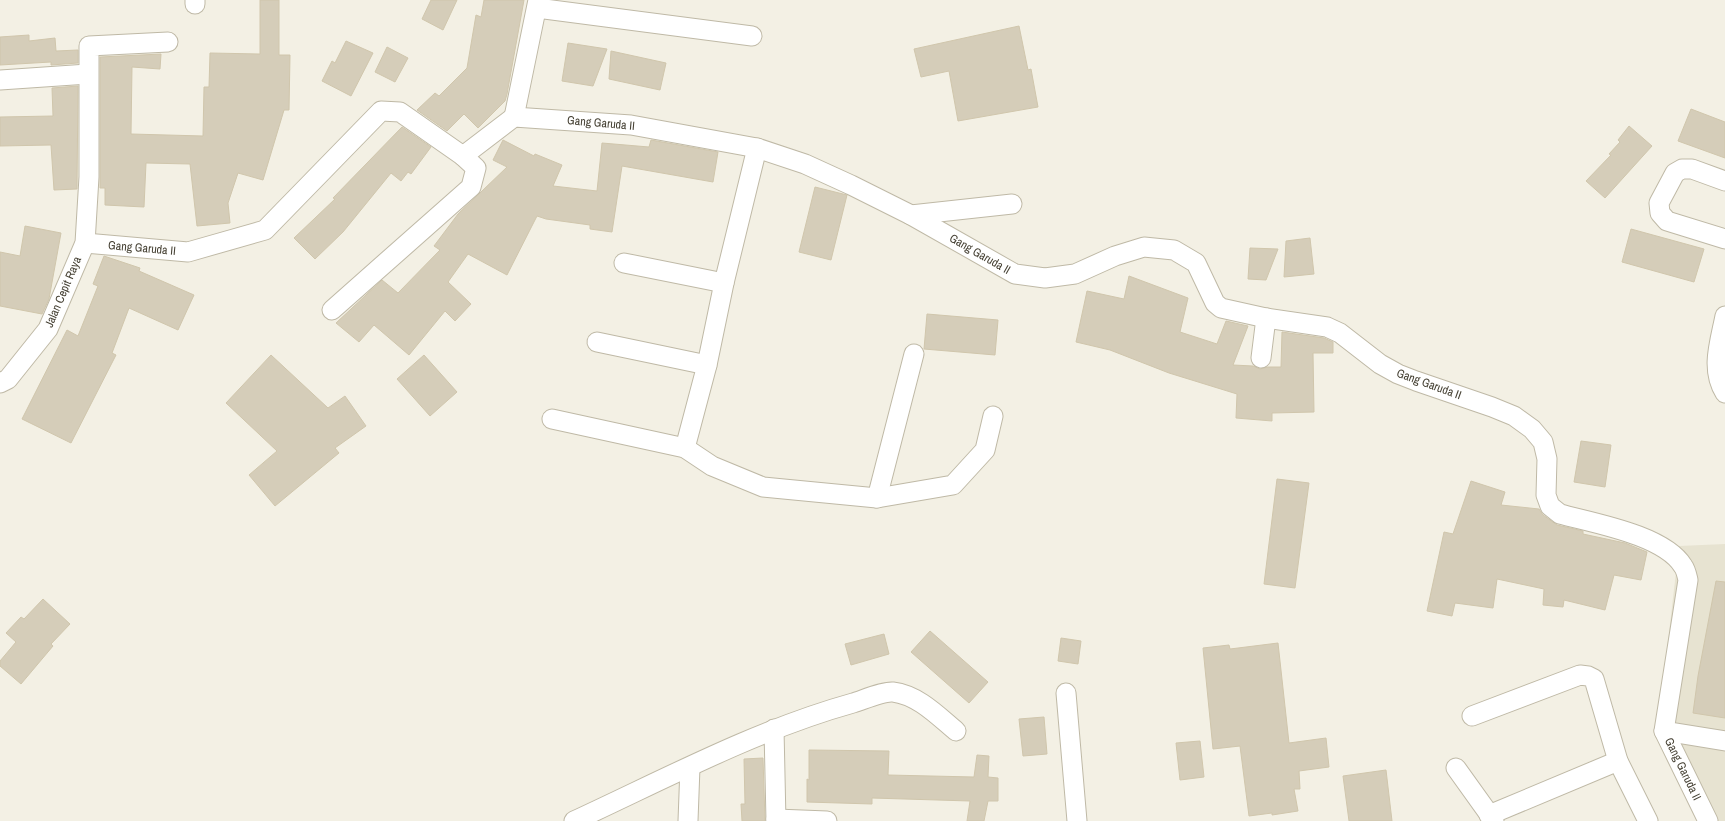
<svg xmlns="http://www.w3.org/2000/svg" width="1725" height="821" font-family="'Archivo Narrow',sans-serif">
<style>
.residential{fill:#e7e3d1}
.building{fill:#d5cdb9;stroke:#d0c6ac}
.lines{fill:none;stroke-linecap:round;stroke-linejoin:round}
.minor-casing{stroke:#bfb9a6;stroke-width:21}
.minor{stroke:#fff;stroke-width:19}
.labels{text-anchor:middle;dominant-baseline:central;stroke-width:4;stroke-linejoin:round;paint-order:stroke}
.street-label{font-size:12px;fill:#454033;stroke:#fff}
</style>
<rect width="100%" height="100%" fill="#f3f0e4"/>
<polygon class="residential" points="1725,544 1725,821 1702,821 1658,728 1679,546"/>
<g class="building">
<polygon points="260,0 279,0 279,55 290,55 289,110 284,110 263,180 238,173 228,203 230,223 197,226 190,164 146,163 144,207 105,205 105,188 100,188 100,57 161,54 160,69 132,67 131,134 203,136 204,87 209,87 210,53 260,54"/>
<polygon points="431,0 457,0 443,30 422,19"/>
<polygon points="484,0 524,0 507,94 505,101 478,128 464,114 447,131 417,110 435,93 439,96 467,68 476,15 481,17"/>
<polygon points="1019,26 1028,70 1031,69 1038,107 958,121 949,71 921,77 914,49"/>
<polygon points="29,35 29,41 55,38 56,51 78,50 78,63 51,65 51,62 0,65 0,37"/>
<polygon points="346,41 373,53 351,96 322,81 332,61 335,63"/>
<polygon points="568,43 607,49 593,86 562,81"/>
<polygon points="387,47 408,58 395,82 375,72"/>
<polygon points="611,51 666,63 660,90 609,79"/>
<polygon points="78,86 77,189 54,190 51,145 0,146 0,117 53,116 52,88"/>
<polygon points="1691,109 1725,122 1725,158 1678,141"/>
<polygon points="1629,126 1652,146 1605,198 1586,181 1611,155 1609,154 1620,142 1618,140"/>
<polygon points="402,127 431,147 411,174 408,172 401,181 391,173 343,232 315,259 294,238 335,199 333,198"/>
<polygon points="503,140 534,156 535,154 562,165 553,186 597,191 602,143 649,147 651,140 718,152 713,182 622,166 612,232 590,229 590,225 546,219 537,216 507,275 468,254 448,282 471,304 455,321 445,311 409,355 374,325 359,342 336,323 382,280 398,293 440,250 434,246 458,214 507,167 493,160"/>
<polygon points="815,187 847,195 831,260 799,252"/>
<polygon points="25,226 61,233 49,299 42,314 0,306 0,252 20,256"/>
<polygon points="1631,229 1704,249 1694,282 1622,262"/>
<polygon points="1310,238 1314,274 1284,277 1286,241"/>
<polygon points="1250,248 1278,249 1266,280 1248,279"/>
<polygon points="104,256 140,268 139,271 194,295 178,330 129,308 112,353 116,355 71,443 22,419 67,330 78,336 98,286 93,284"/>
<polygon points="1129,276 1188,298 1180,332 1217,344 1226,321 1248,326 1233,365 1253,366 1260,369 1268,367 1281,367 1282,332 1324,338 1333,342 1333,353 1313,353 1314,412 1272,413 1272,421 1236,418 1237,394 1169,373 1110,350 1076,342 1087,291 1124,299"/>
<polygon points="927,314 998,320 995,355 924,349"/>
<polygon points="271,355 328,408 345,396 366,426 335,448 339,453 275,506 249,475 277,451 226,403"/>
<polygon points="424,355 457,392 430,416 397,379"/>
<polygon points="1581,441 1611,445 1605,487 1574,482"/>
<polygon points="1277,479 1309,483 1295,588 1264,584"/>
<polygon points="1471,481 1505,492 1501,505 1539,509 1543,515 1557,525 1583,531 1583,534 1625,543 1647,552 1641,580 1614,575 1605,610 1564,600 1563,607 1543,605 1544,589 1497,579 1493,608 1455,603 1452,616 1427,611 1444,532 1453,534"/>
<polygon points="1716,581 1725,582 1725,718 1693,713 1698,676"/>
<polygon points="43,599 70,624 51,644 53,646 21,684 0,666 0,661 16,642 6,633 21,617 24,619"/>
<polygon points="930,631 988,682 969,703 911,652"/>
<polygon points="884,634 889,654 851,665 845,644"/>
<polygon points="1061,638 1081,641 1078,664 1058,661"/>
<polygon points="1278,643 1289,743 1326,738 1329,767 1299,771 1300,789 1294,789 1298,811 1272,815 1272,813 1249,816 1240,746 1213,749 1203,648 1229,645 1230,649"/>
<polygon points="1044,717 1047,754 1023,756 1019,719"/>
<polygon points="1200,741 1204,777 1180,780 1176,743"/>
<polygon points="809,750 889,751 888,775 974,777 977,755 989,756 988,777 998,778 998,801 988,801 984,821 967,821 970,801 872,798 872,804 807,802 807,779 809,780"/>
<polygon points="763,758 765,821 742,821 741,804 745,804 744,759"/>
<polygon points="1386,770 1392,821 1349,821 1343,776"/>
</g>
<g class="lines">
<g class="minor-casing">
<g id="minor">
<polyline points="195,0 195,4"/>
<polyline points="537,8 752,36"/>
<polyline points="0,80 88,74"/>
<polyline points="514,117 538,0"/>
<polyline points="1725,181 1692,169 1682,169 1675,173 1659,203 1660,213 1667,221 1725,239"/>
<polyline points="911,215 1012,204"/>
<path d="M85,243L188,252L265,230L381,111L400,112L463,156L514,117L631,125L757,148L805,164L851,185L911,215L1015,274L1045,278L1075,274L1115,256L1144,247L1174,250L1196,263L1215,303L1221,308L1266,318L1327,327L1340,333L1380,364L1398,374L1416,381L1492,407L1514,416L1532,429L1543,442L1547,459L1546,495L1550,506L1560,514C1593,523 1664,535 1683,566C1686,570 1687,576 1688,580L1664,731L1708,821"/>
<polyline points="624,263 724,283"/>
<polyline points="332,310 471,187 476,168 463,156"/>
<path d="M1725,316C1720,342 1710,369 1725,393"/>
<polyline points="597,342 707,365"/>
<polyline points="1261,358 1266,318"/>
<polyline points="0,383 8,379 48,329 85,243 89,177 89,46 168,42"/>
<polyline points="552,419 685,448 712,466 763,487 877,498 953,485 985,450 993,416"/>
<polyline points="685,448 707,365 724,283 757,148"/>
<polyline points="877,498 914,354"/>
<polyline points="1066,693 1077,821"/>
<polyline points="1472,716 1580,675 1588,676 1594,679 1618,761 1648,821"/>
<polyline points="774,729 776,821"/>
<polyline points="1664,731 1725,741"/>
<polyline points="1456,768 1494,821"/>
<polyline points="1489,815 1618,761"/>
<polyline points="776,819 827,821"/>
<path d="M574,821C665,779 756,730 853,703C863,700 883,691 893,692C918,695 938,716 956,731"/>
<polyline points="688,821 690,767"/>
</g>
</g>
<use href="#minor" class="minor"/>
</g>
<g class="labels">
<g class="street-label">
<text transform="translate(601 123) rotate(5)">Gang Garuda II</text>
<text transform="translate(142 248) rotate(5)">Gang Garuda II</text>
<text transform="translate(980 254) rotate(30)">Gang Garuda II</text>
<text transform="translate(63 292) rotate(-67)">Jalan Cepit Raya</text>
<text transform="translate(1429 384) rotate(20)">Gang Garuda II</text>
<text transform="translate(1683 769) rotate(64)">Gang Garuda II</text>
</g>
</g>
</svg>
